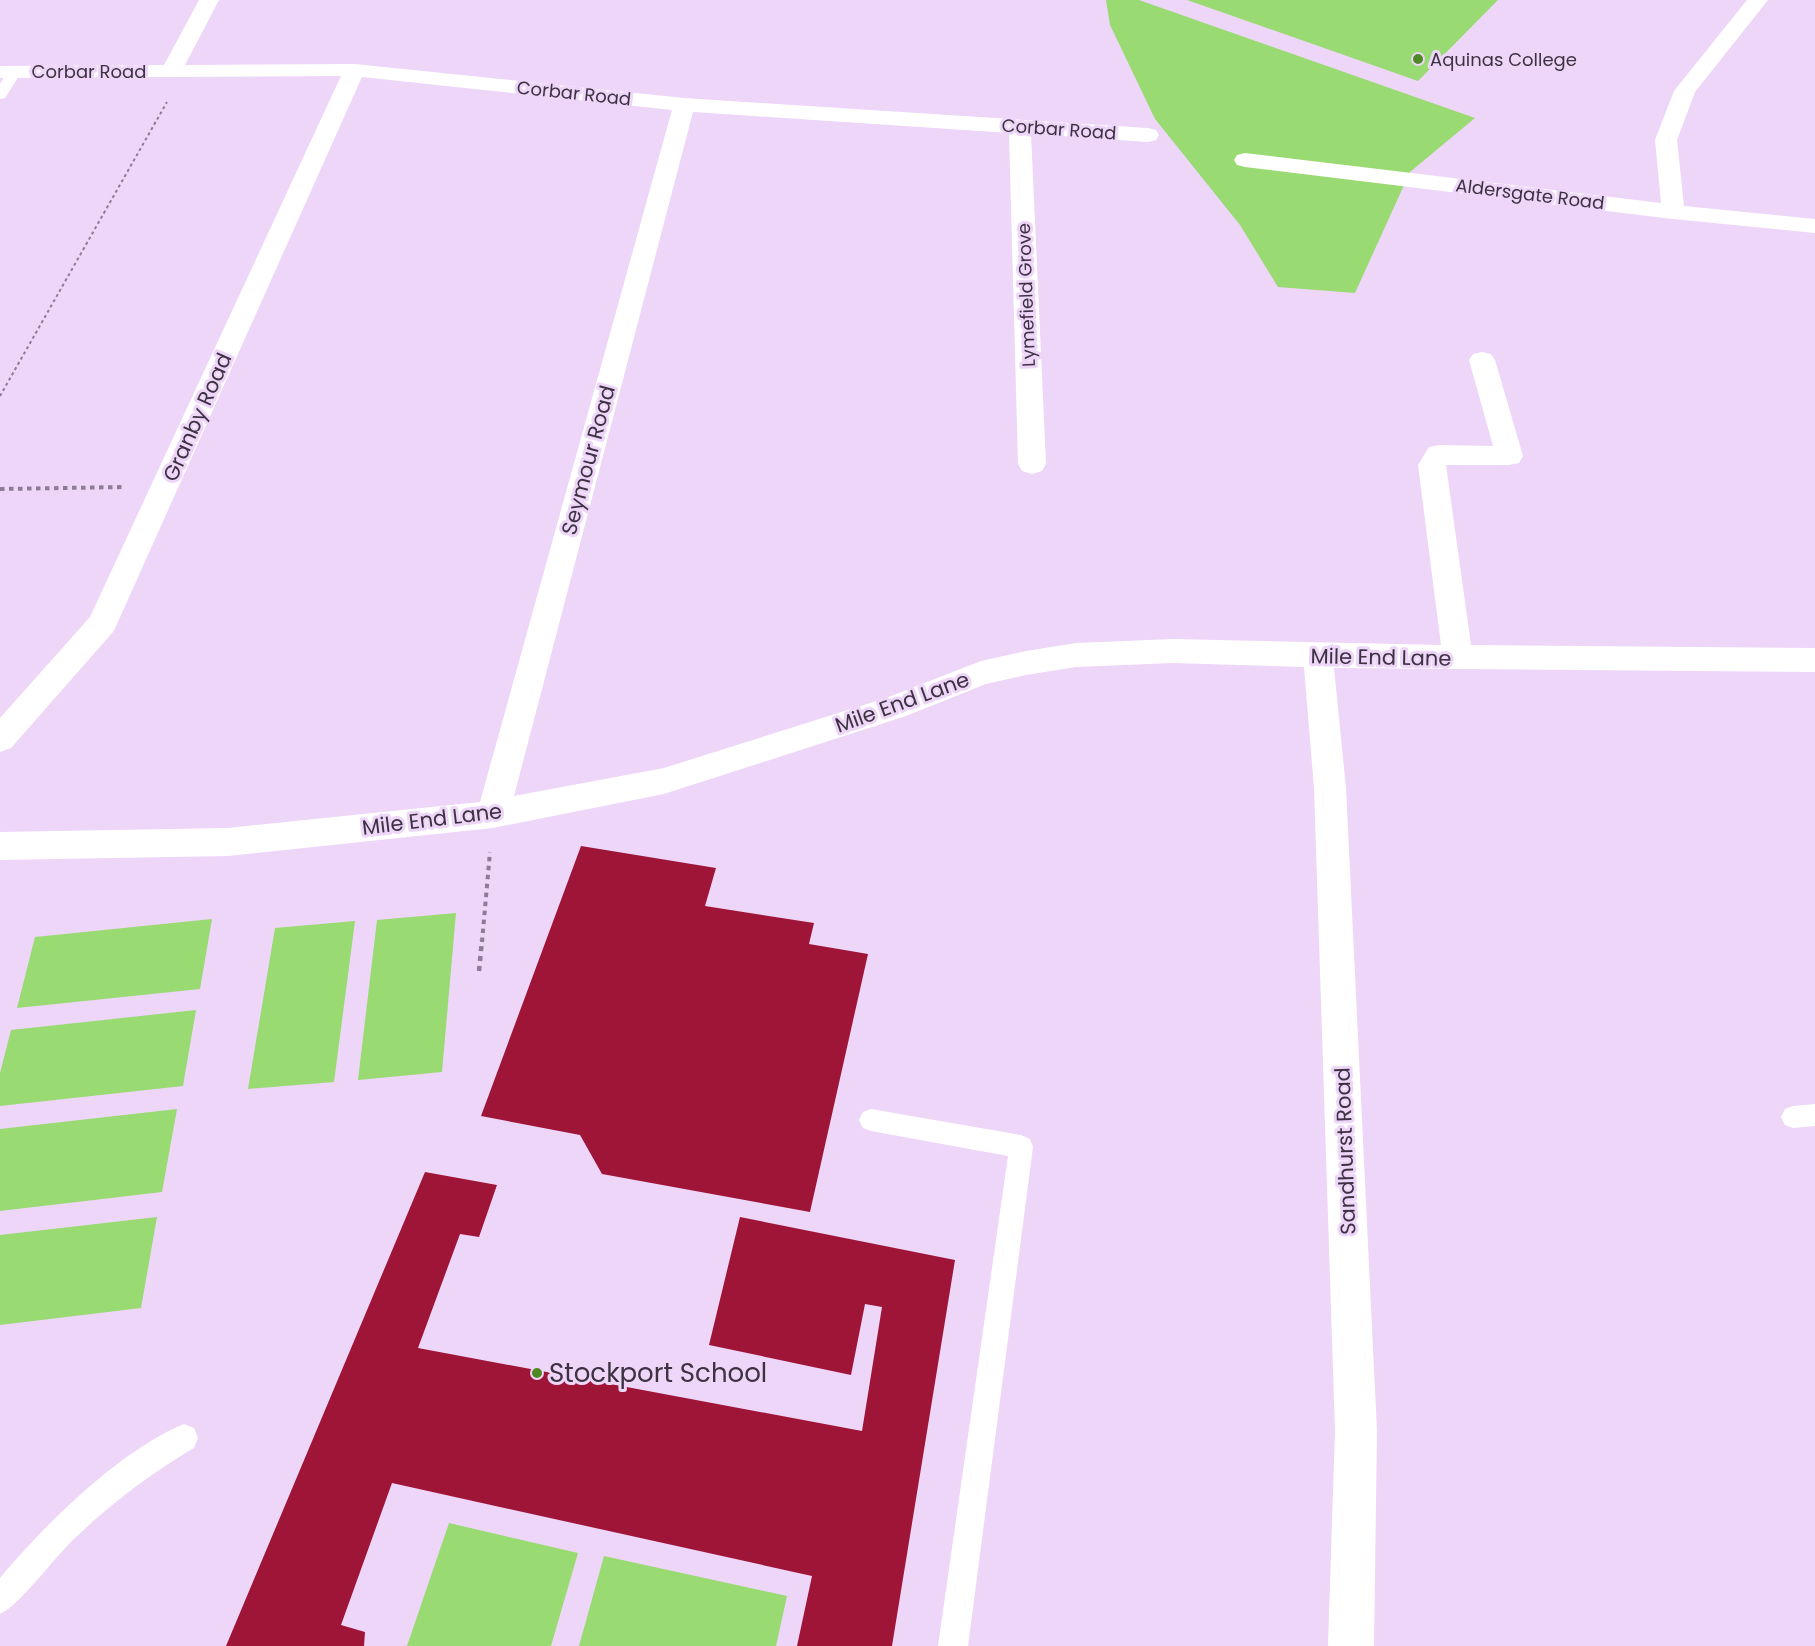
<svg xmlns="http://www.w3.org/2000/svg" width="1815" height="1646" font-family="Poppins,sans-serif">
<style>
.green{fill:#99da72}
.building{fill:#9f1538}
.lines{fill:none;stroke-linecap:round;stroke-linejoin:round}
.path-far2{stroke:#8d7c95;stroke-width:2;stroke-dasharray:3 3;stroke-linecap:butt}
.path-far1{stroke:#8d7c95;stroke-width:4;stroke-dasharray:4.5 4.5;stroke-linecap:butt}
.path{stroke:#8d7c95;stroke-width:4.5;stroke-dasharray:5 5;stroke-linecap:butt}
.service{fill:#fff;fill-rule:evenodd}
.minor{fill:#fff;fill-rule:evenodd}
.poi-dot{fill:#4f8925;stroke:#eed6f9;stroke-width:2}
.labels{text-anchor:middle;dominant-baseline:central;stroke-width:6;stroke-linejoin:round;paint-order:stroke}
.far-poi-label{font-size:18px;fill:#3d3142;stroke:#eed6f9;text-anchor:start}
.far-street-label{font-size:18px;fill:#3d3142;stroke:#eed6f9}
.street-label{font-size:21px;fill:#3d3142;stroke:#eed6f9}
.near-poi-label{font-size:26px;fill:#3d3142;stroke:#eed6f9;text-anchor:start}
</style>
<rect width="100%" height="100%" fill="#eed6f9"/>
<g class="green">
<polygon points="1106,0 1139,0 1475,118 1410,172 1355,293 1278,287 1240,225 1155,119 1110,25"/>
<polygon points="1187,0 1498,0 1418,81"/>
<polygon points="456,913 442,1072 358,1080 377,920"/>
<polygon points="212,919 200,989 17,1008 35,937"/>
<polygon points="355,921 334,1082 248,1089 275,928"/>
<polygon points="196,1010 183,1086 0,1106 0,1073 11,1030"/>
<polygon points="177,1109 162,1192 0,1211 0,1129"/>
<polygon points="157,1217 141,1308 0,1325 0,1235"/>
<polygon points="449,1523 578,1553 551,1646 407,1646"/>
<polygon points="604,1556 787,1596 776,1646 579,1646"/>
</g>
<g class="building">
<polygon points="581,846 716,868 705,906 814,923 809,944 868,954 810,1212 602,1174 580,1135 481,1116"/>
<polygon points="425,1172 497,1185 479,1237 460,1234 418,1348 862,1431 882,1307 865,1304 851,1375 709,1345 740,1217 955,1260 892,1646 797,1646 812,1576 392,1483 341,1625 365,1632 364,1646 226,1646"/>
</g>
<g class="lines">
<polyline class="path-far2" points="0,396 167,102"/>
<g class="path-far1">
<polyline points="0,489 125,487"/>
<polyline points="482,942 490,852"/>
</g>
<polyline class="path" points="479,971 482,940"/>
<g class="service">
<polygon points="15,67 22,71 5,98 0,99 0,84 10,68"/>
<polygon points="1815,1104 1815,1126 1793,1128 1785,1125 1781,1117 1785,1109 1793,1106"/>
<polygon points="871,1109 1021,1135 1030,1139 1033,1147 968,1646 938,1646 1008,1156 871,1131 863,1128 859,1120 863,1112"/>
<path d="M184,1424L194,1428L198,1438L194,1448C150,1474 110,1504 73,1540C55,1557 19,1606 0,1614V1578C45,1524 119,1451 184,1424Z"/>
</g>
<g class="minor">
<polygon points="199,0 219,0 185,65 355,64 684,98 1148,128 1156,130 1159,135 1156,140 1148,142 1031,134 1046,464 1042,471 1032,474 1022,471 1018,464 1009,133 693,112 514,796 664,768 886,698 981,661 1026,651 1076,643 1173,639 1441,645 1418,465 1429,447 1439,445 1493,446 1469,360 1473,354 1482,352 1491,354 1495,360 1523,456 1519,463 1509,465 1446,465 1471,645 1815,648 1815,672 1334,668 1346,788 1377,1431 1374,1646 1328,1646 1335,1431 1314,788 1304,667 1173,663 1076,667 1026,675 986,684 906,716 664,794 493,828 228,856 0,860 0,832 228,828 480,802 672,110 362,77 117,624 113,632 11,748 0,752 0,718 90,617 341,76 0,78 0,66 164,65"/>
<polygon points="1747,0 1768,0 1695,92 1677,140 1684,206 1815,219 1815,233 1673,219 1245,167 1237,165 1234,160 1237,155 1245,153 1661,203 1655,140 1674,91"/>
</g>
</g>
<g class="poi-dot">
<circle cx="1418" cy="59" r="6"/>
<circle cx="537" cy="1373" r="6"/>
</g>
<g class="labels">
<g class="far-poi-label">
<text x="1430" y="59">Aquinas College</text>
</g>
<g class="far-street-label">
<text x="89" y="71">Corbar Road</text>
<text transform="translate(574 93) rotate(6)">Corbar Road</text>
<text transform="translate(1059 129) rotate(4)">Corbar Road</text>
<text transform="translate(1530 194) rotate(7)">Aldersgate Road</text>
<text transform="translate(1026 295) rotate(-92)">Lymefield Grove</text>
</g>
<g class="street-label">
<text transform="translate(197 417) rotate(-66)">Granby Road</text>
<text transform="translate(588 460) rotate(-75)">Seymour Road</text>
<text transform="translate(1381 657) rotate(1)">Mile End Lane</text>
<text transform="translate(902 702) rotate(-20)">Mile End Lane</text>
<text transform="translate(432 819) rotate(-7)">Mile End Lane</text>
<text transform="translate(1345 1151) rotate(-92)">Sandhurst Road</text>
</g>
<g class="near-poi-label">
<text x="549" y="1373">Stockport School</text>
</g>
</g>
</svg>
